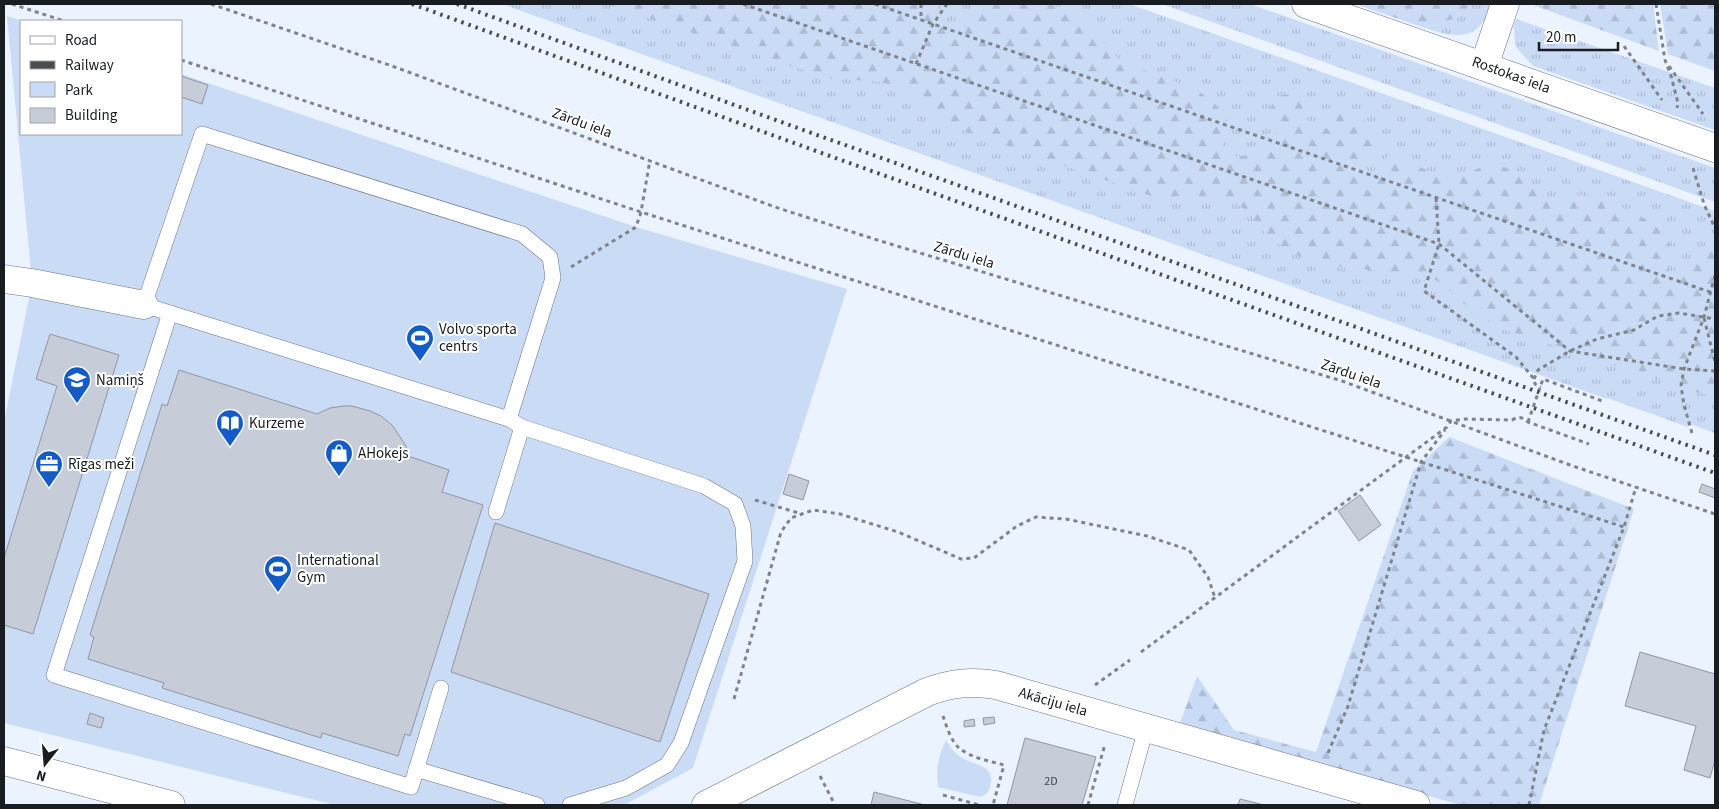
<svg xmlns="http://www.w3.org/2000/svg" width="1719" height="809" font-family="'Source Sans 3',sans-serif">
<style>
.grass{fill:url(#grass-tufts)}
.forest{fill:url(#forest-firs)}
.park{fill:#cadbf6}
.building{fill:#c6cdd8;stroke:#9096a1}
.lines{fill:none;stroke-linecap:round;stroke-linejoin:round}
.lane-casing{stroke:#6f7580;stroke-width:16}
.street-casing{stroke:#6f7580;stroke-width:29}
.secondary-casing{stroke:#6f7580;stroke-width:29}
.path{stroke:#7f848c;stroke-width:3;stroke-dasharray:4 4;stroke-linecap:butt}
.lane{stroke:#fff;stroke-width:15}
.street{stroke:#fff;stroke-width:28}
.secondary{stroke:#fff;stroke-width:28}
.rail{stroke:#494d52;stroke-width:4;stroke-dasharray:2.5 5;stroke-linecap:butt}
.labels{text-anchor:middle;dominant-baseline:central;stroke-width:4;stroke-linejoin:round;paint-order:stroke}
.number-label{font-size:12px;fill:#44484e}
.street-label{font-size:15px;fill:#191c20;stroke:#fff}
.poi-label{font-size:15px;fill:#191c20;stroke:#fff;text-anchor:start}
</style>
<defs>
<pattern id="grass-tufts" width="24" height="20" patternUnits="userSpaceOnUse" patternTransform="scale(1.25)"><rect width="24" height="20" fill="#cadbf6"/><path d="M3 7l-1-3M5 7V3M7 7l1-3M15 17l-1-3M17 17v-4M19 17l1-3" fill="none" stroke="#adbbd3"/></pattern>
<pattern id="forest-firs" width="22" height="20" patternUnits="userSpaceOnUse" patternTransform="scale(1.25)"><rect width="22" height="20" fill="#cadbf6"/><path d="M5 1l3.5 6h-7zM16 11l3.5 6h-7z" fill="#adbbd3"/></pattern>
</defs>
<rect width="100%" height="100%" fill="#ebf3fe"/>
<g class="grass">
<polygon points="502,4 1129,4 1715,211 1715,433 1690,424 1688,427 1607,398 1607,399"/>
<polygon points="1162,4 1250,4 1715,168 1715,202"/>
<path d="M1472,4H1485L1491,6C1478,42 1456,38 1425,28L1459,17Z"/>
<polygon points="1516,19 1715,88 1715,130 1533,66 1515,46 1514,25"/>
</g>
<g class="forest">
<path d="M607,4H938L935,14L938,22C960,35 966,20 978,4C1004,4 1041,0 1065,9C1083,16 1093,28 1105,43C1108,47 1112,54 1117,57C1120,60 1126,62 1130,64C1164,82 1205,82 1227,119L1223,145C1238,170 1256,148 1274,139L1275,130L1268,113L1276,97C1308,86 1298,116 1312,125C1317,127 1324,128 1328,129L1338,114C1357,114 1376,124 1382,142C1375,158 1358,159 1359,178C1375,178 1371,175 1378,164C1381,160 1388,157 1392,154C1410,158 1420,171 1441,174C1448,174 1460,174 1468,172C1479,169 1488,163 1501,166C1512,169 1525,179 1532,187C1536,192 1537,195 1543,197C1554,201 1569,194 1581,195C1602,197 1661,220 1669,242C1673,253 1667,264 1670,276L1677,279C1693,273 1690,264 1699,252C1703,246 1709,243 1715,240V398L1506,330L1473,312L1445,286L1429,276L1410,272H1382L1364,269L1354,270L1299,256L1283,248L1262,230L1251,214L1236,203L1209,199L1182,202L1163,200L950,126C941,121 931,116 923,109C915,102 908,91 897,87C873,77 848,82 824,77Z"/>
<polygon points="1355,4 1472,4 1459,17 1425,28"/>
<polygon points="1530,4 1653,4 1659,51"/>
<polygon points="1660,4 1715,4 1715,71 1668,54"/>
<polygon points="1449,437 1634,509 1539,805 1460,805 1180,723 1197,676 1234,730 1316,752 1413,471"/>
</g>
<g class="park">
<polygon points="7,16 23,21 21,21 21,134 181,134 181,74 636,227 847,289 693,768 624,805 335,805 4,723 4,422 32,283"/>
<path d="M946,740C949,745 953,751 958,755C971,766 997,763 990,787C988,793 986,795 980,797L938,787C936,769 938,756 946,740Z"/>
</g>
<g class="building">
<polygon points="181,76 208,85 202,104 181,97"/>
<polygon points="50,334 119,355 33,634 4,625 4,558 57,386 36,379"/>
<polygon points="179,370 317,414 330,408 344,406 352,406 370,411 381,416 392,425 406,446 408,456 449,470 442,492 483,505 410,736 405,734 398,756 322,733 321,738 162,688 164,683 88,659 94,637 90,635 162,404 167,406"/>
<polygon points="789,474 809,481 803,500 783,494"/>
<polygon points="1702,484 1715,489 1715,498 1699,492"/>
<polygon points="1360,495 1381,525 1359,541 1338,511"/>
<polygon points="495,523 709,594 660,742 451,672"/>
<polygon points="1640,652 1715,674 1715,760 1710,778 1684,770 1696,726 1625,706"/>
<polygon points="90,713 104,718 101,728 87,724"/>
<polygon points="994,717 995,723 984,725 983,718"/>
<polygon points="974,719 975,726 964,727 964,721"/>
<polygon points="1025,738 1096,757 1082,805 1007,805"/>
<polygon points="874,792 925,805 871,805"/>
<polygon points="1240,799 1264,805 1238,805"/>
</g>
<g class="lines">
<g class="lane-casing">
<g id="lane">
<polyline points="170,313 54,675 411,787 441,688"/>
<polyline points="522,427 704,486 735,504 743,526 745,561 681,743 667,765 626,788 570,805"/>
<polyline points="496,512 522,427 509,419 144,305 202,134 522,234 550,257 553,278 509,419"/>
<polyline points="416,769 537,805"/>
<polyline points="1125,805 1146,728"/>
</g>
</g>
<g class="street-casing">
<g id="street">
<polyline points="1484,66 1505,4"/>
<polyline points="4,279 32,283 144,305"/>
<polyline points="4,761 171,805"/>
<path d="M706,805L927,692C951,683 971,681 996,685L1416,805"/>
</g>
</g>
<g class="secondary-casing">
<polyline id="secondary" points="1306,4 1715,148"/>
</g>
<g class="path">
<polyline points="12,4 64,21"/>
<polyline points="211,4 392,66 775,207 874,239 1342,381 1570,465 1715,514"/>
<polyline points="743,4 1439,244 1570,351 1684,369 1715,371"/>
<polyline points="875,4 1710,292"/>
<polyline points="921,4 921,20"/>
<polyline points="1656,4 1665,60 1671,76 1678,103 1677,108"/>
<polyline points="1624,46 1662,100"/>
<polyline points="181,60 641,212 1624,527"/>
<polyline points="916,64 933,24 947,4"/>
<polyline points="1669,66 1703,114"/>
<polyline points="1693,168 1704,204 1715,228"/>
<polyline points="1436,198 1439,244 1424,291 1516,357 1534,379 1535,384 1541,387"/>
<polyline points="571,267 636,227 641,212 650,160"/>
<polyline points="1704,318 1715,362"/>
<polyline points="1534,379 1538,370 1570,351 1597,339 1634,330 1658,316 1679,313 1715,319"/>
<polyline points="1528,422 1543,379 1605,402"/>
<polyline points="1692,433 1684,405 1681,386 1684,369 1704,317 1715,275"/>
<polyline points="755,500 802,514"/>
<path d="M1141,652L1447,427L1451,421L1465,419L1512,420C1519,416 1522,417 1528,422L1589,444"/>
<polyline points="1095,685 1130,660"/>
<polyline points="734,699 781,532 791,518 813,510 840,514 898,532 961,559 974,558 1017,526 1036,517 1066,519 1147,536 1189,550 1208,577 1215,598"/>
<path d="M943,716C946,725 951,741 959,748C971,758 990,761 1004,765L993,805"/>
<polyline points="1328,753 1348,706 1421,462 1445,430"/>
<polyline points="820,776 835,805"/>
<polyline points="943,795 979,805"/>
<polyline points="1088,805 1105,744"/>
<polyline points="1529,805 1544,730 1624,527 1636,487"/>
</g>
<use href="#lane" class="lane"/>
<use href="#street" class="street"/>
<use href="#secondary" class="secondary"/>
<g class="rail">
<polyline points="412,4 816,151 1715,473"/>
<polyline points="457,4 817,135 1715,455"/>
</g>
</g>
<defs>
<g id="stadium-pin" transform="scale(1.4375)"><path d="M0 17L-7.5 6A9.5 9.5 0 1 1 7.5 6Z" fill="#135bc6" stroke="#fff"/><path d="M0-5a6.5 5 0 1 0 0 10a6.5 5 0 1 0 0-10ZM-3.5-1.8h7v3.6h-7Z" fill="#fff"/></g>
<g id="school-pin" transform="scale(1.4375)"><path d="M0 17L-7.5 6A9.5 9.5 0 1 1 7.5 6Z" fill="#135bc6" stroke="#fff"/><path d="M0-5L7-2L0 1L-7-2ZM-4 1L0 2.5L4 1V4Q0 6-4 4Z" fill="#fff"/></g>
<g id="library-pin" transform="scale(1.4375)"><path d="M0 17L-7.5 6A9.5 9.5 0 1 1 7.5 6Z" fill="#135bc6" stroke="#fff"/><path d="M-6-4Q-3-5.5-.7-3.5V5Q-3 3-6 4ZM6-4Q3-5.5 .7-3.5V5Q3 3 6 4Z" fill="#fff"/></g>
<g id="shop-pin" transform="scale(1.4375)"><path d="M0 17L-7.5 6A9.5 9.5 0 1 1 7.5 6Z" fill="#135bc6" stroke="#fff"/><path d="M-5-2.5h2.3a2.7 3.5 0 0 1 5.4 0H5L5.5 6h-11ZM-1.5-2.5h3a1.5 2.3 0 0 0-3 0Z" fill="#fff"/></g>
<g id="office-pin" transform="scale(1.4375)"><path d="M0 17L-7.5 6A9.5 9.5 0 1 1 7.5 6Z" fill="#135bc6" stroke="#fff"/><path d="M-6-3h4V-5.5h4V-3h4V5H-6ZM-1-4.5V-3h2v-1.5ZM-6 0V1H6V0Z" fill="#fff"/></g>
</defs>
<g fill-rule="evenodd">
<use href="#stadium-pin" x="420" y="338"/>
<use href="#school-pin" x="77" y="380"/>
<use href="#library-pin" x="230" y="423"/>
<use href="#shop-pin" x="339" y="453"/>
<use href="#office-pin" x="49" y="464"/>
<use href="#stadium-pin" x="278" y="569"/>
</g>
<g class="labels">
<g class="number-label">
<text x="1051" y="781">2D</text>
</g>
<g class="street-label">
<text transform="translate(1511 75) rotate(20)">Rostokas iela</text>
<text transform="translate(582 123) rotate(20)">Zārdu iela</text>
<text transform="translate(964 255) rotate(17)">Zārdu iela</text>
<text transform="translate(1351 374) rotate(19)">Zārdu iela</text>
<text transform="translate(1053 702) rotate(16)">Akāciju iela</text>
</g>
<g class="poi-label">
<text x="439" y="329">Volvo sporta<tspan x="439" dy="17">centrs</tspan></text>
<text x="96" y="380">Namiņš</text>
<text x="249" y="423">Kurzeme</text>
<text x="358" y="453">AHokejs</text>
<text x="68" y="464">Rīgas meži</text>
<text x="297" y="560">International<tspan x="297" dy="17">Gym</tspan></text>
</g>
</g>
<rect width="1719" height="809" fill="none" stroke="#191c20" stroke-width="10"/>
<rect x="20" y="20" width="162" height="115" fill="#ffffff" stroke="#a3a4a6"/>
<rect x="30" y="36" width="25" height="8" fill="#ffffff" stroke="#a3a4a6"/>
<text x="65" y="45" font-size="15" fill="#191c20">Road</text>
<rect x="30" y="61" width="25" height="8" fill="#494d52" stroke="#a3a4a6"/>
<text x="65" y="70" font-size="15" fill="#191c20">Railway</text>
<rect x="30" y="82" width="25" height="15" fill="#cadbf6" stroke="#a3a4a6"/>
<text x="65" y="95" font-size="15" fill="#191c20">Park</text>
<rect x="30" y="108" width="25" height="15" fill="#c6cdd8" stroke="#a3a4a6"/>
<text x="65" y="120" font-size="15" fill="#191c20">Building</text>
<g transform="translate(45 764) rotate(197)" stroke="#ffffff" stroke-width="4" paint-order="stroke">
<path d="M0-4L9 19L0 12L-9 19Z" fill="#191c20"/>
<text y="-8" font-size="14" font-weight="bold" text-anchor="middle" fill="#191c20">N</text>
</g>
<path d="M1539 42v8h79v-8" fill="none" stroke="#191c20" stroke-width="2.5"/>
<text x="1546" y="42" font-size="15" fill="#191c20" stroke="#ffffff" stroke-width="4" paint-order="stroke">20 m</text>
</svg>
